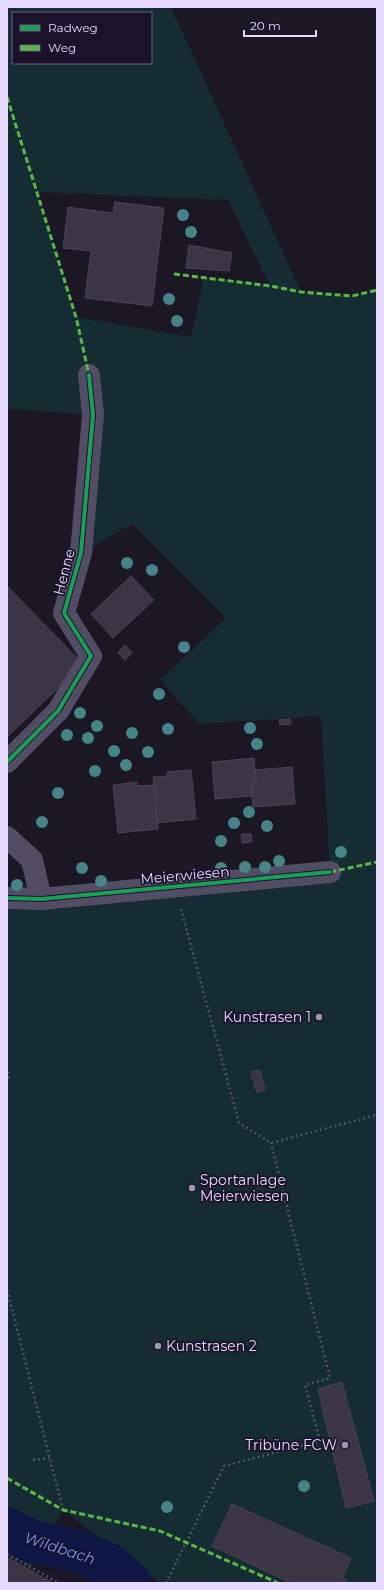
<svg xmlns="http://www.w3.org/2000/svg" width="384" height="1590" font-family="Montserrat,sans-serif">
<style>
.green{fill:#152c32;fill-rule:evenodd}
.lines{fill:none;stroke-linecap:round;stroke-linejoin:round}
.river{stroke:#0d1645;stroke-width:43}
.building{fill:#3c3546;stroke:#4a4257}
.path{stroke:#4e5565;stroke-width:2.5;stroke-dasharray:2 3;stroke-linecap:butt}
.minor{stroke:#524d65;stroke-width:22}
.quiet{stroke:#58b947;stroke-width:3;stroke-dasharray:6 3;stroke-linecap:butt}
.cycleway-casing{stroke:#1b112a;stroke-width:6}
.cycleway{stroke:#1a9f57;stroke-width:4}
.tree{fill:#458487}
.poi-dot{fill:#9f96b2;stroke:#1b112a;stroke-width:1.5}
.labels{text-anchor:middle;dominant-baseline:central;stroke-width:3.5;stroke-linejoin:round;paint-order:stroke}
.street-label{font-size:14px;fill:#e6dbfe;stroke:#1b112a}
.poi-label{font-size:14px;fill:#e6dbfe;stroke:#1b112a;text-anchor:end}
.water-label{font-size:15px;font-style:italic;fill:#6c9cfc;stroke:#1b112a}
</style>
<rect width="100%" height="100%" fill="#1c1724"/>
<path class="green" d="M7,7H171L301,292L352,296L377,290V1583H160L63,1510L31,1567L7,1554V898L330,872L321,716L199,724L160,680L226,618L132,524L81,553L93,415L11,409L7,413ZM13,13H151V63H13ZM37,192L228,200L270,286L204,277L191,337L76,317Z"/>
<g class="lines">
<polyline class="river" points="7,1529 31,1541 79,1552 108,1564 130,1583"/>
</g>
<g class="building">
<polygon points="115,202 164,208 152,306 85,298 91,251 63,248 68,207 113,213"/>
<polygon points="189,245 232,253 229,271 186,268"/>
<polygon points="131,576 154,600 113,638 91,614"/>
<polygon points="7,586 83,664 7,737"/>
<polygon points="125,645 132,653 125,660 118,653"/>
<polygon points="290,719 291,724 280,725 279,720"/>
<polygon points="254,758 256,782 251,783 252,796 215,799 212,762"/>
<polygon points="292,767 295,804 253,807 251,783 256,782 255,770"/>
<polygon points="191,770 196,819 157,823 153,777 167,776 167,772"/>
<polygon points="137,782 137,786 154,785 158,829 118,833 113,785"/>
<polygon points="241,834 251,834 252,842 242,843"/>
<polygon points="260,1070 265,1090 257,1093 251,1072"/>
<polygon points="342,1382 374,1501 346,1508 318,1389"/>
<polygon points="232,1504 351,1558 343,1577 348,1583 291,1583 212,1546"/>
<polygon points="7,1557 53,1583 7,1583"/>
</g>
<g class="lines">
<g class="path">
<polyline points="181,909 239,1123 271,1143 377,1115"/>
<polyline points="7,1067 9,1077 7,1080"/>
<polyline points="7,1290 63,1510"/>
<polyline points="33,1460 49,1458"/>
<polyline points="7,1554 59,1583"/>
<polyline points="166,1583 224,1466 320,1441 305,1385 330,1378 271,1143"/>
</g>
<g class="minor">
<polyline points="7,762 58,711 91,656 64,613 81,553 93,415 89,375"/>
<polyline points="7,837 32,860 41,899"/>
<polyline points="7,898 41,899 330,872"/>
</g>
<g class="quiet">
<polyline points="7,97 76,317 89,375"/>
<polyline points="174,274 271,286 301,292 352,296 377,290"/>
<polyline points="330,872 377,862"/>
<polyline points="7,1478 63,1510 160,1531 278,1583"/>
</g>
<g class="cycleway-casing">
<g id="cycleway">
<polyline points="7,762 58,711 91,656 64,613 81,553 93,415 89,375"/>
<polyline points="7,898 41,899 330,872"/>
</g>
</g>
<use href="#cycleway" class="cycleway"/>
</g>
<g class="tree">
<circle cx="183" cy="215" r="6"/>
<circle cx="191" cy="232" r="6"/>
<circle cx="169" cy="299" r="6"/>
<circle cx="177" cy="321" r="6"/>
<circle cx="127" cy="563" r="6"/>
<circle cx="152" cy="570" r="6"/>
<circle cx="184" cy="647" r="6"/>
<circle cx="159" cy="694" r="6"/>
<circle cx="80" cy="713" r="6"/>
<circle cx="97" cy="726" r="6"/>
<circle cx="250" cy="728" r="6"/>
<circle cx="168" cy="729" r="6"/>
<circle cx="132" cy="733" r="6"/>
<circle cx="67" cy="735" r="6"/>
<circle cx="88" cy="738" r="6"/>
<circle cx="257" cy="744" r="6"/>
<circle cx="114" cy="751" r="6"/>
<circle cx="148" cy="752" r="6"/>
<circle cx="126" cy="765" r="6"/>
<circle cx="95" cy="771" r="6"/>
<circle cx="58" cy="793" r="6"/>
<circle cx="249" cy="812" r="6"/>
<circle cx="42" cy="822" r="6"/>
<circle cx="234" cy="823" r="6"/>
<circle cx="267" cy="826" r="6"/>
<circle cx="221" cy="841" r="6"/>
<circle cx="341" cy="852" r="6"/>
<circle cx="279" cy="861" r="6"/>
<circle cx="245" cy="867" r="6"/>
<circle cx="265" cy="867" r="6"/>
<circle cx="82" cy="868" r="6"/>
<circle cx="221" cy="868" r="6"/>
<circle cx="101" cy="881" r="6"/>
<circle cx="17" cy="885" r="6"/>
<circle cx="304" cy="1486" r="6"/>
<circle cx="167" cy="1507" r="6"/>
</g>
<g class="poi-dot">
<circle cx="319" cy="1017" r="4"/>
<circle cx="192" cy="1188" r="4"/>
<circle cx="158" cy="1346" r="4"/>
<circle cx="345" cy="1445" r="4"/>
</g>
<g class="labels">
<g class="street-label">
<text transform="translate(64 572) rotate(-75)">Henne</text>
<text transform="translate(185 875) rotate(-5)">Meierwiesen</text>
</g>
<g class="poi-label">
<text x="311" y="1017">Kunstrasen 1</text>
<text x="200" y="1180" text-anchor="start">Sportanlage<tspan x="200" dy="16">Meierwiesen</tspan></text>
<text x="166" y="1346" text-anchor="start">Kunstrasen 2</text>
<text x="337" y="1445">Tribüne FCW</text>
</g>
<g class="water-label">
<text transform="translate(60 1548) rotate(18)">Wildbach</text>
</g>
</g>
<rect width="384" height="1590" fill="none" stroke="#e6dbfe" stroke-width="16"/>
<rect x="12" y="12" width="140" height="52" fill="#1b112a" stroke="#6c627f"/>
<rect x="20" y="25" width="20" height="6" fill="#1a9f57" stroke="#6c627f"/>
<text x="48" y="32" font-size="12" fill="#e6dbfe">Radweg</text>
<rect x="20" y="45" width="20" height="6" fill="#58b947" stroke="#6c627f"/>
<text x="48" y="52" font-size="12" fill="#e6dbfe">Weg</text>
<path d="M244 30v6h72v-6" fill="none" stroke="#e6dbfe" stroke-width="2"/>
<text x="250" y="30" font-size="12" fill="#e6dbfe" stroke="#1b112a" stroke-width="3" paint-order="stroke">20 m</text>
</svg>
